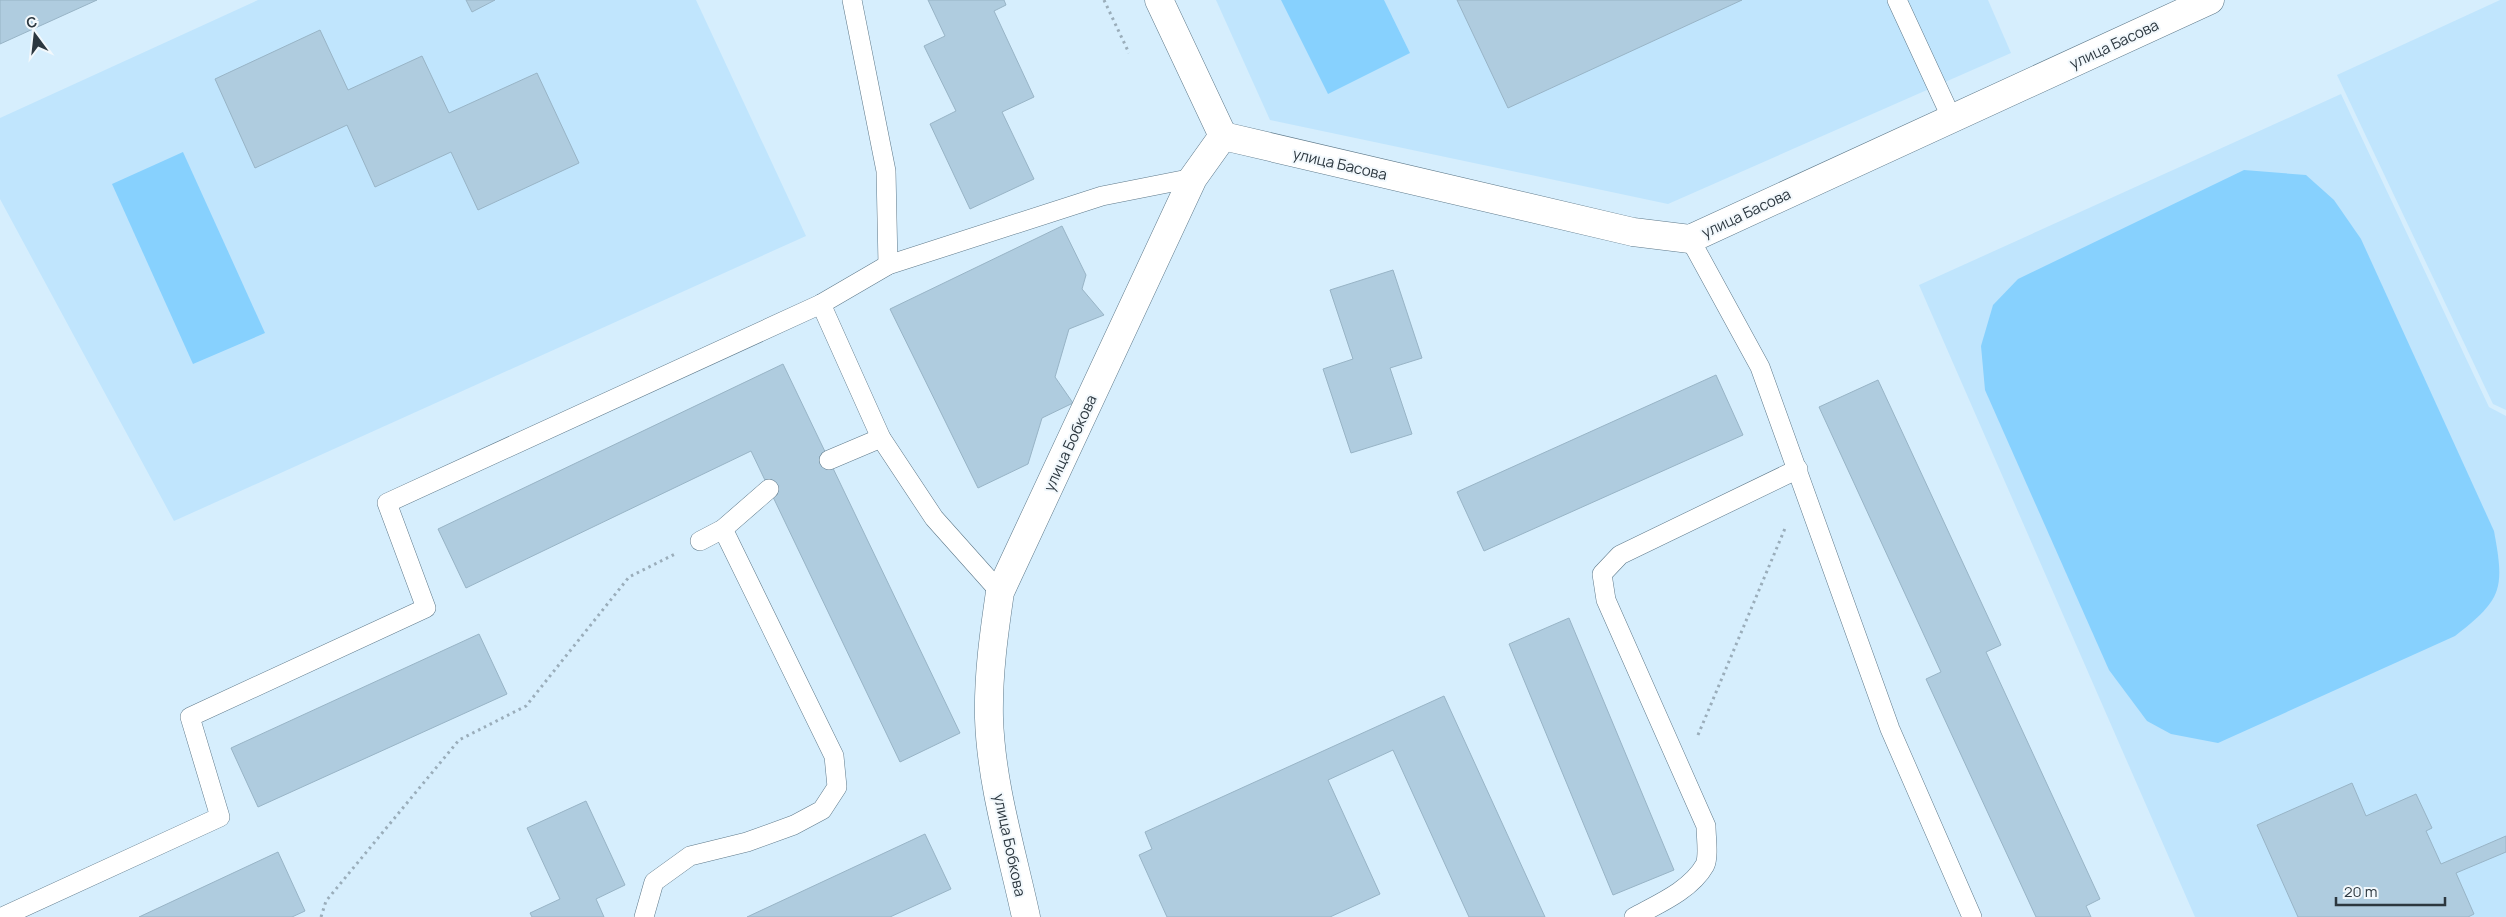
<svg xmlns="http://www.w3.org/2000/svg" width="2506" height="917" font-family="Manrope,sans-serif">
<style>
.built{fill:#c0e5fd}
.green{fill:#87d1fe}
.building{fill:#afccdf;stroke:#98b4c6}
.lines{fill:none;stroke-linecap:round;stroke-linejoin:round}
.service-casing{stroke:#5e798a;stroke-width:20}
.minor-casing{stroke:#5e798a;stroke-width:29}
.path{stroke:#9aadba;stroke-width:3;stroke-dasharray:2.5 4;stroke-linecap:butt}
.service{stroke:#fff;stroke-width:19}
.minor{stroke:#fff;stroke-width:28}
.labels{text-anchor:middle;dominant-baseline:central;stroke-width:4;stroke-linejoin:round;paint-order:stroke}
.street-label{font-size:15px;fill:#2c373f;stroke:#f2f8fc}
</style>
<rect width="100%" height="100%" fill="#d6eefd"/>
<g class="built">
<polygon points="258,0 696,0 806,236 174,521 0,199 0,118"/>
<polygon points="1216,0 1988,0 2011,53 1668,204 1270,120"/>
<polygon points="2500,0 2506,0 2506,410 2493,404 2337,75"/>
<polygon points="2341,94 2489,407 2506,416 2506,917 2195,917 1919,285"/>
</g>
<g class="green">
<polygon points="1281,0 1384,0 1410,53 1328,94"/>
<polygon points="183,152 265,333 193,364 112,184"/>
<path d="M2244,170L2306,175L2334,200L2361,239L2494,531C2505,590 2502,599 2455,636L2218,743L2171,734L2147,721L2109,670L1985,390L1981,346L1993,305L2018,279Z"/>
</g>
<g class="building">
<polygon points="0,0 97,0 0,44"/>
<polygon points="466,0 495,0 472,12"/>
<polygon points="928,0 1004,0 1006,5 994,11 1034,97 1002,112 1034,179 970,209 930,124 956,111 924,46 945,36"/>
<polygon points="1457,0 1742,0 1508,108"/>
<polygon points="320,30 348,90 422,56 449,113 537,73 579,163 478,210 451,152 375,187 347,125 255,168 215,79"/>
<polygon points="1062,226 1086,275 1082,289 1104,315 1069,329 1055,377 1073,403 1042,418 1028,464 978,488 890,309"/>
<polygon points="1393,270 1422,358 1390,368 1412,434 1351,453 1323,369 1353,359 1330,290"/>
<polygon points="783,364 960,733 900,762 751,451 466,588 438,529"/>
<polygon points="1716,375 1743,435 1484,551 1457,492"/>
<polygon points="1878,380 2001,645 1986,652 2100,899 2086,906 2091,917 2036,917 1926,679 1941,672 1819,407"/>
<polygon points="1569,618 1674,870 1613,895 1509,644"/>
<polygon points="479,634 507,694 258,807 231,748"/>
<polygon points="1444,696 1545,917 1469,917 1393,750 1328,780 1380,894 1330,917 1167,917 1139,855 1152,849 1145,832"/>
<polygon points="2352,783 2366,816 2416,794 2432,828 2426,831 2441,864 2506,836 2506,852 2456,873 2474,914 2468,917 2298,917 2257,825"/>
<polygon points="586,801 625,885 596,899 604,917 532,917 530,913 560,899 527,828"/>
<polygon points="925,834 951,889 890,917 747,917"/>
<polygon points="278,852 305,911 292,917 139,917"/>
</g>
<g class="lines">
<g class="service-casing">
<g id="service">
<polyline points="852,0 886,171 888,265"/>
<polyline points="1897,0 1952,119"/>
<polyline points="1690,239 1760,367 1890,729 1972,917"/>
<polyline points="821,304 881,438 934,518 1000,592"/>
<polyline points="829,460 881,438"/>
<polyline points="700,541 723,529 769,489"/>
<polyline points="2,917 220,817 190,717 426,608 387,503 821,304 888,265 1102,196 1193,178"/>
<polyline points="644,917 654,882 690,856 747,842 794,825 822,810 837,787 834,756 723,529"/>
<path d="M1634,917C1658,904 1691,890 1705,865C1709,856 1706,837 1706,826L1606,600L1602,574L1620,555L1798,469"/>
</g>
</g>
<g class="minor-casing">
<g id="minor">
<polyline points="1223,136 1633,232 1690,239 2210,0"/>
<path d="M1026,917C1012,852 991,784 989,718C988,675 994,633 1000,592L1193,178L1223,136L1159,0"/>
</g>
</g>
<g class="path">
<polyline points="1104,0 1129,53"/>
<polyline points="1698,735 1786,526"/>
<polyline points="321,917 326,901 459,740 526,706 629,577 675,554"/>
</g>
<use href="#service" class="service"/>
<use href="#minor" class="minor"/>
</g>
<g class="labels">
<g class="street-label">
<text transform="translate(2114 44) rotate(-25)">улица Басова</text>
<text transform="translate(1340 164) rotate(13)">улица Басова</text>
<text transform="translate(1746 213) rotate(-25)">улица Басова</text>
<text transform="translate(1070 443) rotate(-65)">улица Бобкова</text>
<text transform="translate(1010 845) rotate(78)">улица Бобкова</text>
</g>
</g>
<g transform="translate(35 35) rotate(345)" stroke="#f2f8fc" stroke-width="4" paint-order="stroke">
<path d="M0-4L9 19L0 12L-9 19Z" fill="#2c373f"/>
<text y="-8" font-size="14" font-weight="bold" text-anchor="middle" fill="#2c373f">С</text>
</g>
<path d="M2336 897v8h109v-8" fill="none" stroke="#2c373f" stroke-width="2.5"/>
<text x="2344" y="897" font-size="15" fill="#2c373f" stroke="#f2f8fc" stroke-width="4" paint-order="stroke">20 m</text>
</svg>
